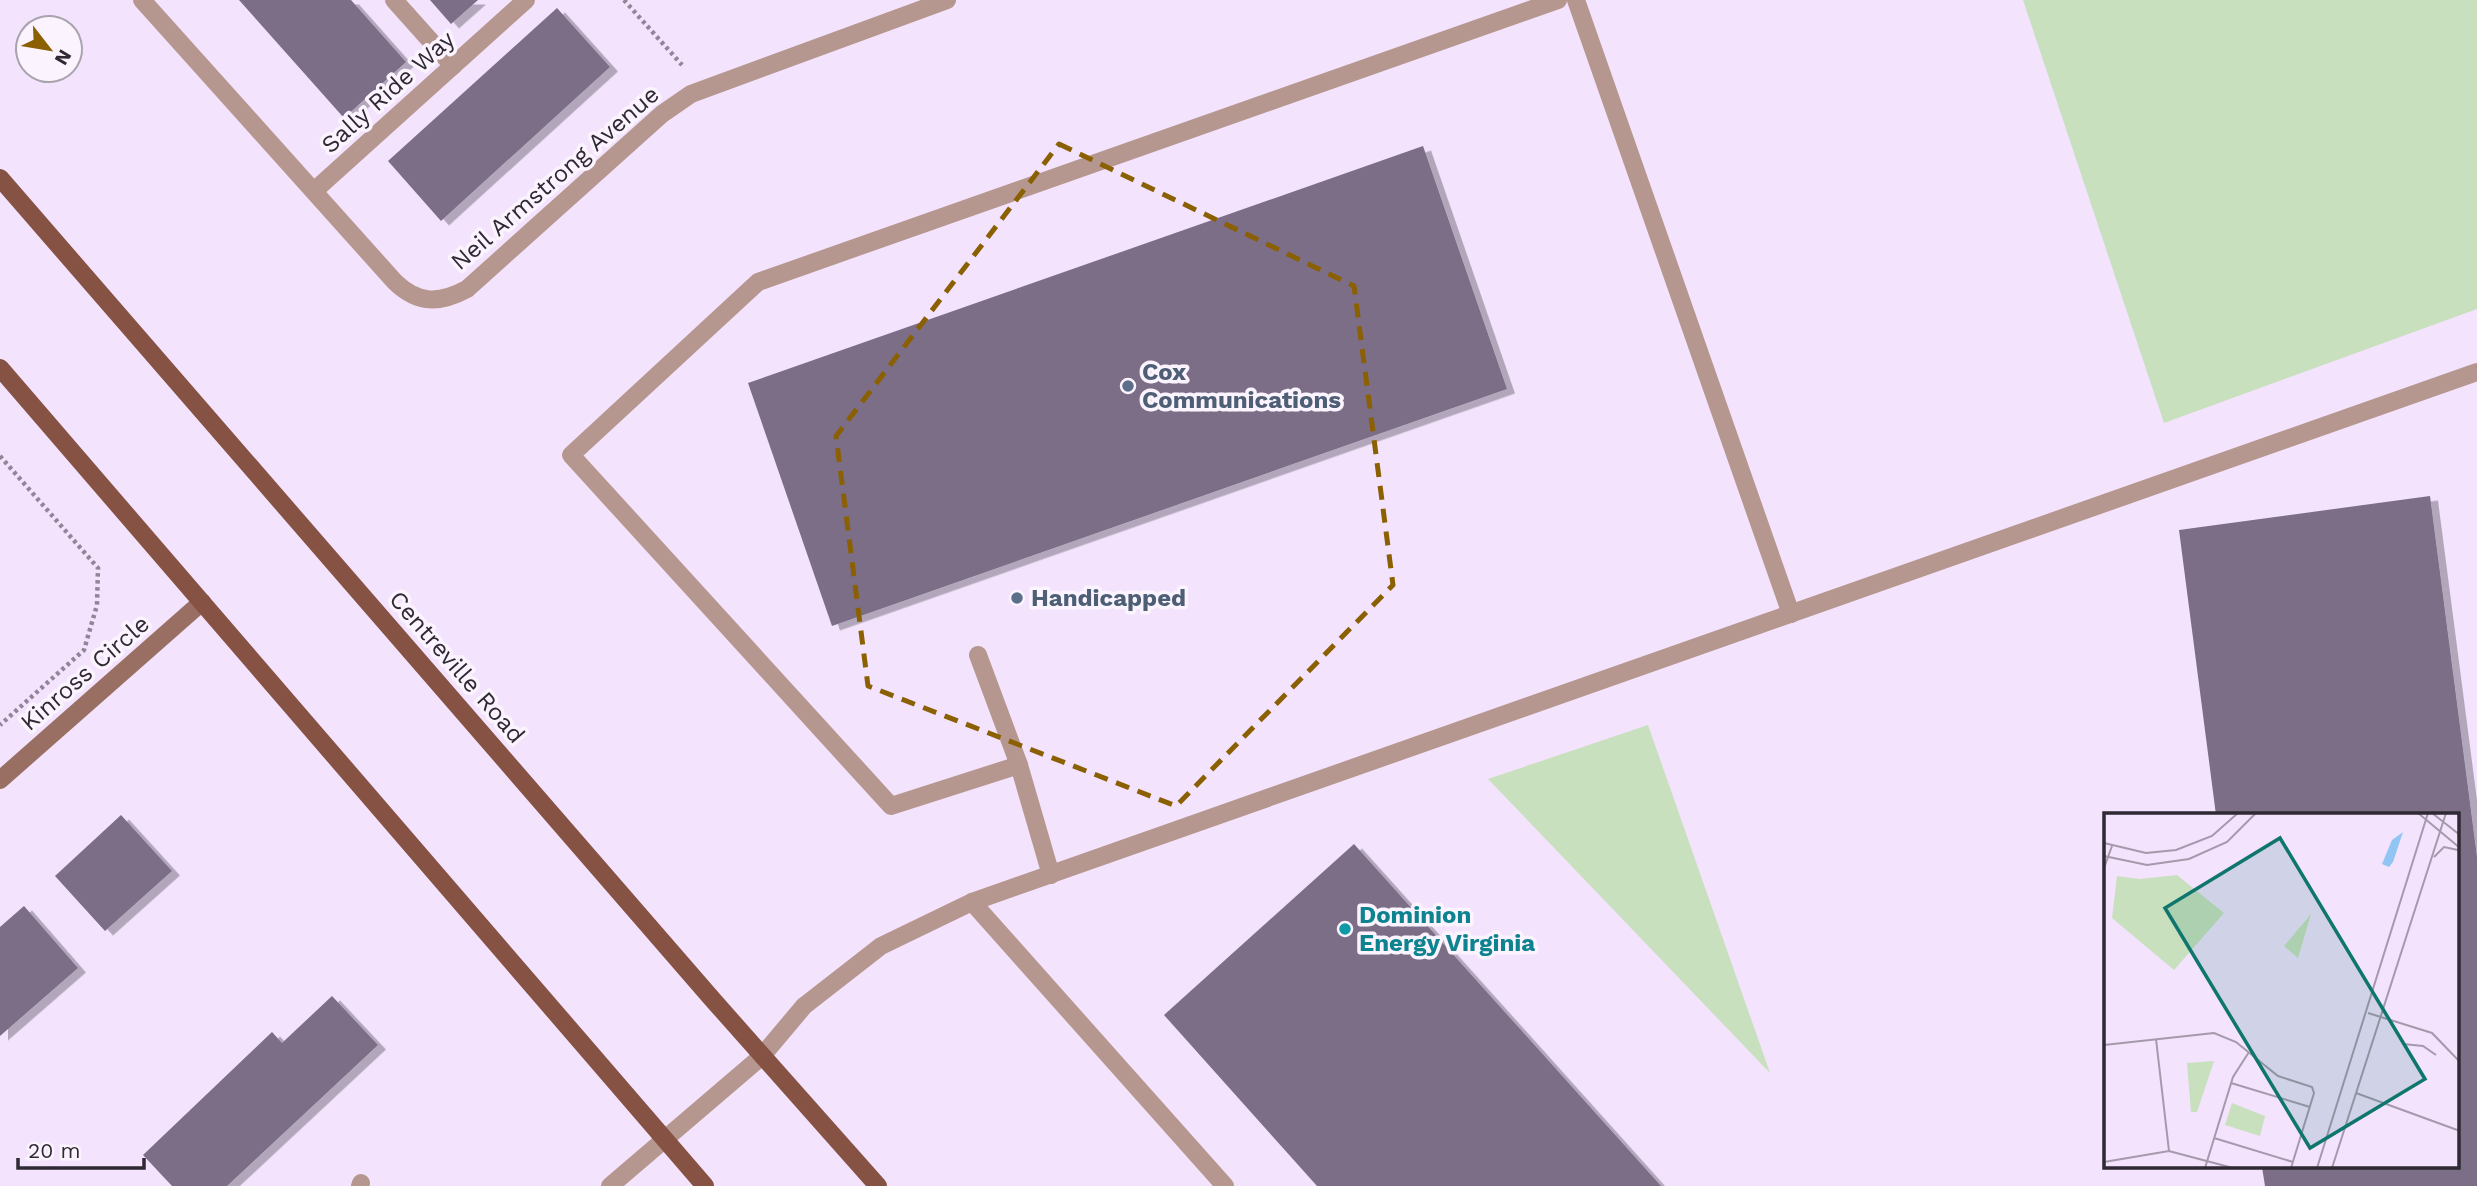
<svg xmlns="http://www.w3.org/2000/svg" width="2477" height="1186" font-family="'Work Sans',sans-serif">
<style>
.green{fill:#c8e0bd}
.building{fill:#7b6e86;filter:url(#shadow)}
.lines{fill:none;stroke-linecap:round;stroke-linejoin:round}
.path{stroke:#918698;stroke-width:4.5;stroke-dasharray:3.5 3.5;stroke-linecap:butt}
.lane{stroke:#b6978f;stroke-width:18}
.street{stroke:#b6978f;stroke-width:18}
.secondary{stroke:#9a6f63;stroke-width:18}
.primary{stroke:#865244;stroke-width:18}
.marked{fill:none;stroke:#8b6002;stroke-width:5;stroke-dasharray:14 9;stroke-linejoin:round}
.service-dot{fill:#5c6f8a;stroke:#fbf4ff;stroke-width:2.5}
.culture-dot{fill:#0f9aa8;stroke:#fbf4ff;stroke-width:2.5}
.labels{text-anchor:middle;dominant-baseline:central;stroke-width:7;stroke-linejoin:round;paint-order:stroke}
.street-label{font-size:24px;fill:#2f2933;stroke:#fbf4ff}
.service-label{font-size:24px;font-weight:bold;fill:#4e5e75;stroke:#fbf4ff;text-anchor:start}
.culture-label{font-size:24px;font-weight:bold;fill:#0d838f;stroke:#fbf4ff;text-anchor:start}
.inset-road{fill:none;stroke:#a599ac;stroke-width:2}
.view{fill:#0f766e;fill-opacity:0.15;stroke:#0f766e;stroke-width:3.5}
.inset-edge{fill:none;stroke:#2f2933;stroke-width:3.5}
</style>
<defs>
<filter id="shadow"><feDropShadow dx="8" dy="4.5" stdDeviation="0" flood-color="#0004"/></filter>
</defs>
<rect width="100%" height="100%" fill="#f3e3fd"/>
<g class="green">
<polygon points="2023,0 2477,0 2477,309 2164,423"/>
<polygon points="1648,725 1770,1073 1488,779"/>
</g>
<g class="building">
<polygon points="239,0 351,0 406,62 344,118"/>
<polygon points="430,0 478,0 451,24"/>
<polygon points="557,8 610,67 441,221 388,161"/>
<polygon points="1423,146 1507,389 832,626 748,383"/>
<polygon points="2430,496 2477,857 2477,1186 2265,1186 2262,1167 2458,1167 2458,815 2216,815 2179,530"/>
<polygon points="121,815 172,871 105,931 55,876"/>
<polygon points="1354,844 1661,1186 1317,1186 1164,1015"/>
<polygon points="24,906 78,968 0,1036 0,927"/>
<polygon points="332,996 378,1045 227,1186 172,1186 143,1155 272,1032 282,1043"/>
</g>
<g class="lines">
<g class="path">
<polyline points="624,0 682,65"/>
<polyline points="0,456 98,568 97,605 84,650 0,725"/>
</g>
<g class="lane">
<polyline points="394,0 453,66"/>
<polyline points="1576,0 1791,614"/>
<polyline points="978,655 1019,765"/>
<polyline points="1051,875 1019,765 891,806 571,455 758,282 1558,0"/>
<polyline points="972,902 1225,1186"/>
<polyline points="762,1056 804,1006 881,946 972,902 2477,372"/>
</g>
<g class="street">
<path d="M142,0L395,282C418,304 439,304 467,289L662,114L691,94L947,0"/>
<polyline points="314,191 526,0"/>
<polyline points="360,1186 361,1183"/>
<polyline points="610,1186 762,1056"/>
</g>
<polyline class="secondary" points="0,780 202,602"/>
<g class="primary">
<polyline points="0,178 713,1000 878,1186"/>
<polyline points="0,368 705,1186"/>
</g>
</g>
<path class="marked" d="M1059,144L1354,286L1393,585L1176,806L868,686L836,436Z"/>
<g class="service-dot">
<circle cx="1128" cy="386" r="7"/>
<circle cx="1017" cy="598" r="7"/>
</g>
<circle class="culture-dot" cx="1345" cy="929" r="7"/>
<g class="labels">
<g class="street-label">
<text transform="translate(388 92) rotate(-42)">Sally Ride Way</text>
<text transform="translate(555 178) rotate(-41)">Neil Armstrong Avenue</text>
<text transform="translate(457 667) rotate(49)">Centreville Road</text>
<text transform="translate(85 673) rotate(-41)">Kinross Circle</text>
</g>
<g class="service-label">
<text x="1142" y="372">Cox<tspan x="1142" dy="28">Communications</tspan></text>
<text x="1031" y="598">Handicapped</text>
</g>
<g class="culture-label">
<text x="1359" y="915">Dominion<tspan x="1359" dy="28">Energy Virginia</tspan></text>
</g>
</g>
<g transform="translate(2104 813)">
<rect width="355" height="355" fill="#f3e3fd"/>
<path d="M73,62L120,100L70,157L8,105L13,63L36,66ZM207,101L194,145L180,133ZM110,248L93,299H87L83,250ZM128,290L161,303L156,323L121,312Z" fill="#c8e0bd"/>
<path d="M299,19L289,49L285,54L278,51L288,27Z" fill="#90c5f4"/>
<path class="inset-road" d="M314,0L356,35M328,0L356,22M0,30L42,40L72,37L108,23L134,0M0,43L43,52L85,46L123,29L152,0M330,44L340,34L354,37M0,55L8,33M264,200L328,220L356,249M52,226L65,338M299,231L319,233L332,242M0,232L110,220L132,229L174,263L208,274L210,280L187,355M127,270L206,294M252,280L356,318M110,325L189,349M0,349L65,338L129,355M101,355L129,264L145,239M213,355L324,0M228,355L342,0"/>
<path class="view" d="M176,25L321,266L206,335L61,95Z"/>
<rect width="355" height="355" class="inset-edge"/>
</g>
<g transform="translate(49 49) rotate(121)"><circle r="33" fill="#fbf4ff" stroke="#a9a3ad" stroke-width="2"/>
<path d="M0-5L12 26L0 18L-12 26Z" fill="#8b6002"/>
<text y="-10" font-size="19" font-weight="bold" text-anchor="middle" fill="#2f2933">N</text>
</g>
<path d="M18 1158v10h126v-10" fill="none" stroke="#2f2933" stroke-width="3.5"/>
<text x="28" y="1158" font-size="21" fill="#2f2933" stroke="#fbf4ff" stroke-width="5" paint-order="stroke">20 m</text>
</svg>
